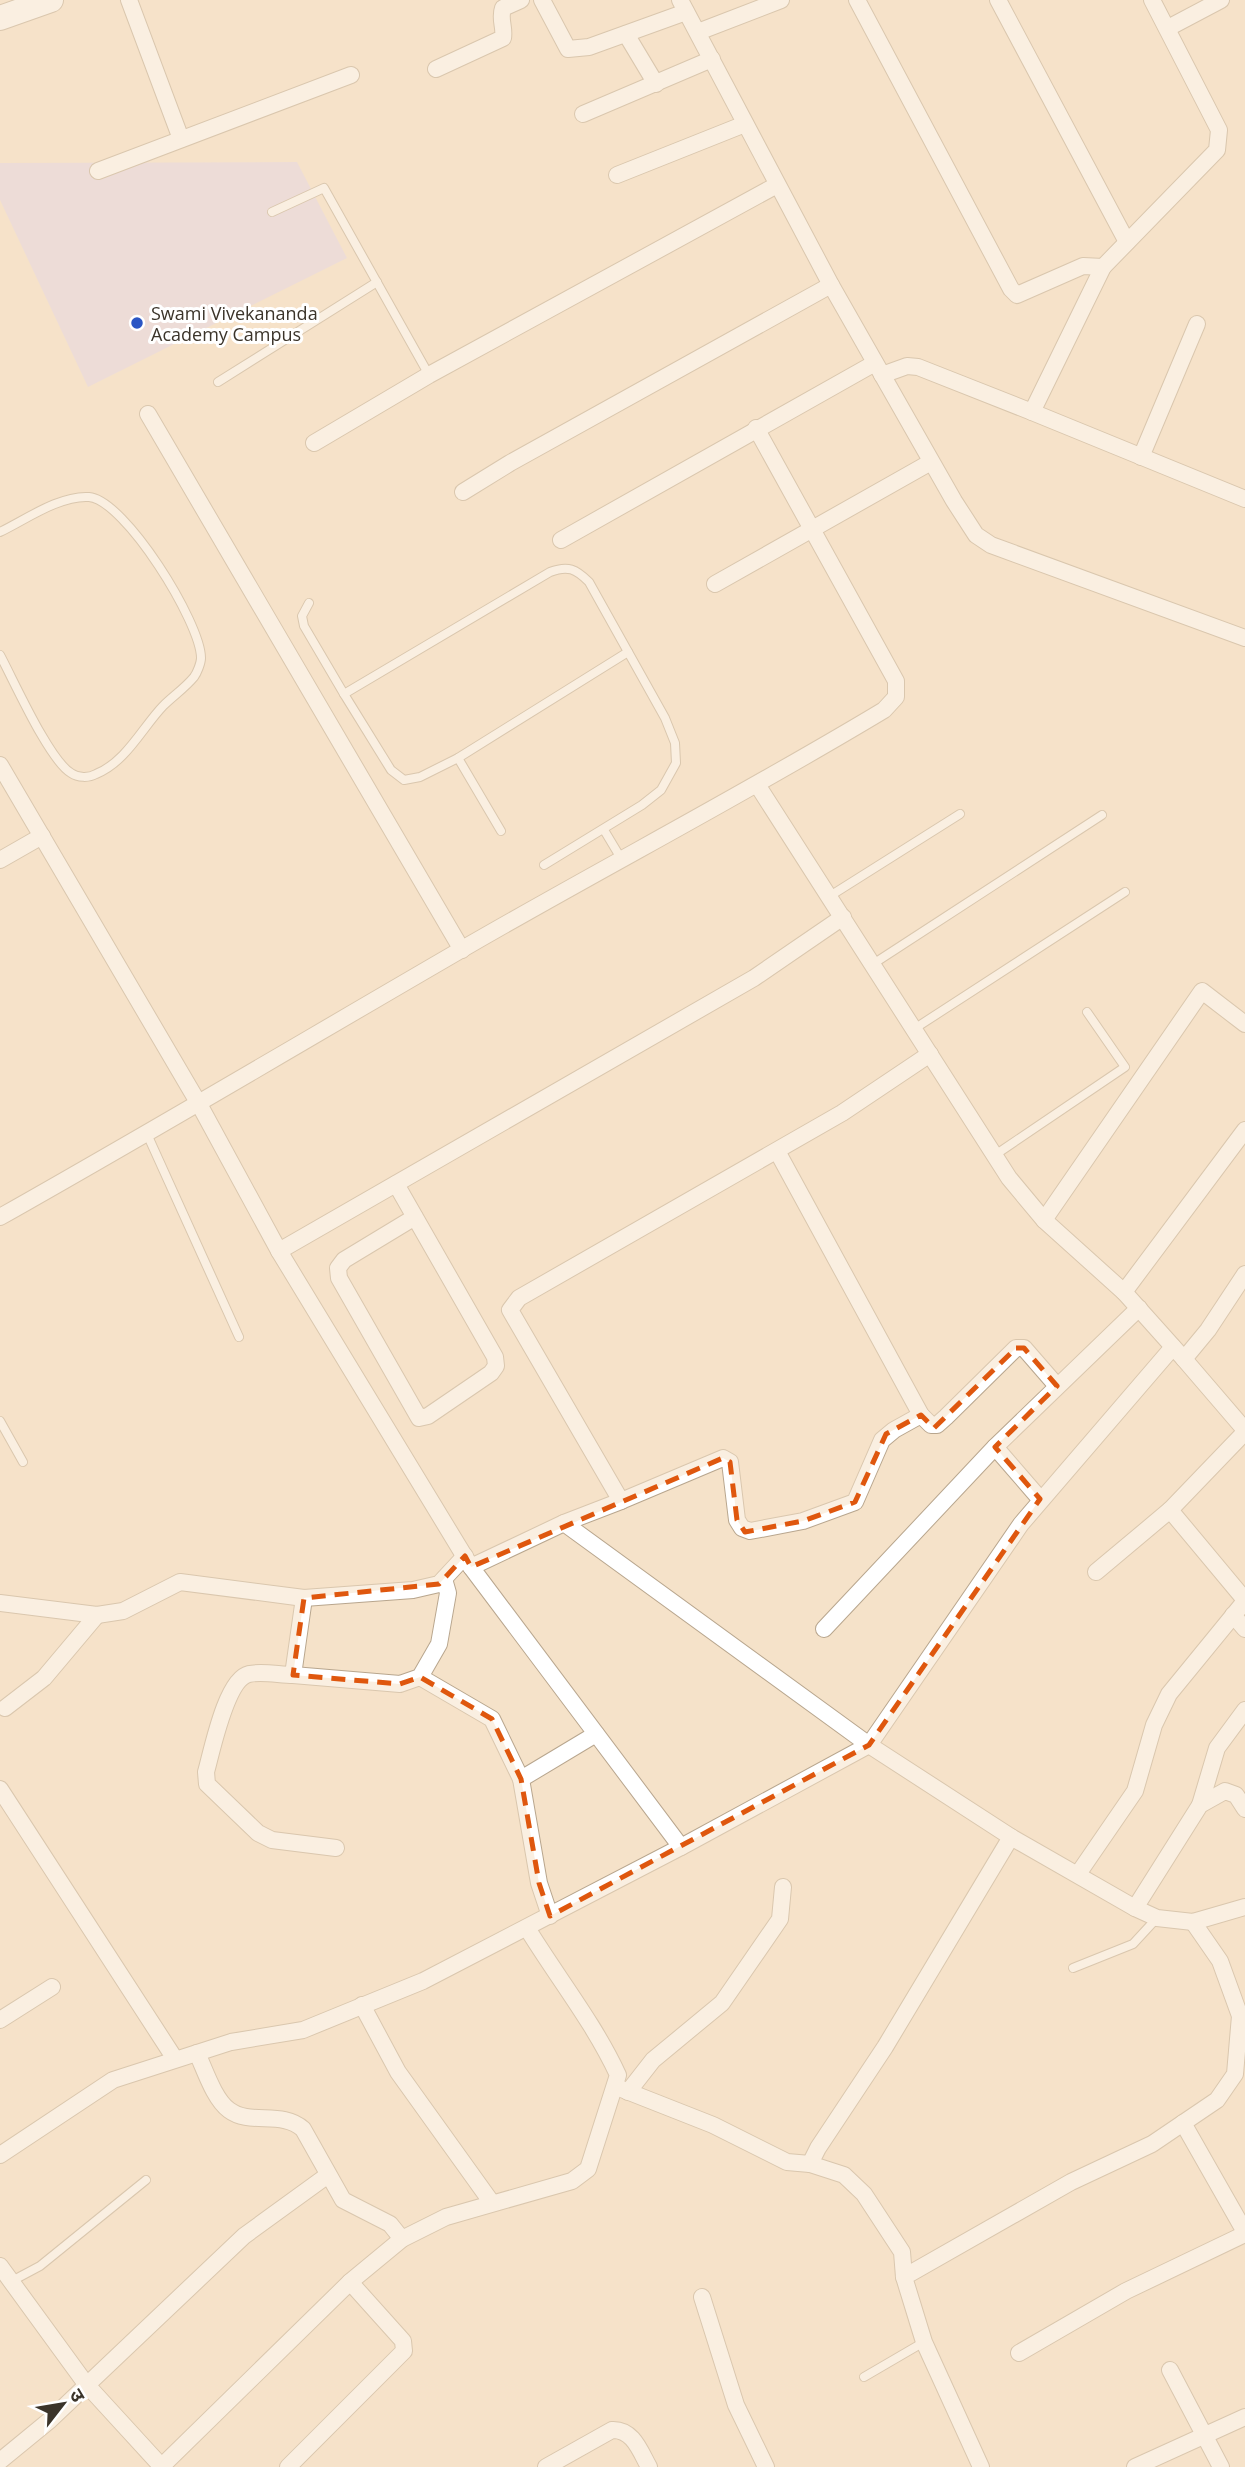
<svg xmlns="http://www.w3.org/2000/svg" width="1245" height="2467" font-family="'Open Sans','Noto Sans Devanagari',sans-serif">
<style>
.education{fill:#e3d6e9}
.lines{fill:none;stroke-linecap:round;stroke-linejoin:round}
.lane-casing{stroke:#b8a68e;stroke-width:10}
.street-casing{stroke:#b8a68e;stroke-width:18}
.primary-casing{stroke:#b8a68e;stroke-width:26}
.lane{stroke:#fff;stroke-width:8}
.street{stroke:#fff;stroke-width:16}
.primary{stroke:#fff;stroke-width:24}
.marked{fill:none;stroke:#df570e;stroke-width:5;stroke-dasharray:14 9;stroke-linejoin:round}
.poi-dot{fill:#2a55c4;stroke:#fff;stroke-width:2.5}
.labels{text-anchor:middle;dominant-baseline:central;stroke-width:6;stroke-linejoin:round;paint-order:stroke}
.poi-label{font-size:18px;fill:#3b342a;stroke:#fff;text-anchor:start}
</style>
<rect width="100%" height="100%" fill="#f5e2c9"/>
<polygon class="education" points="297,162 347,258 88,387 0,200 0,163"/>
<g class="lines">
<g class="lane-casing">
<g id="lane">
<polyline points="272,212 324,188 429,375"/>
<polyline points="218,382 377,282"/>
<path d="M0,532C25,520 60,495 89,497C125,500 201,623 201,658C201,663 197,673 194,677C185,688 173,696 163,706C142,728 126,762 96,774C89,778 78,778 71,773C49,760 14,681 0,655"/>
<path d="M309,603L302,616L304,626L344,694L550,572C568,565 576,569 589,582L665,718L675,743L676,763L661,790L642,805L544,865"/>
<polyline points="344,694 391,770 404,780 420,777 458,758 628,652"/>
<polyline points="458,758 501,831"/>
<polyline points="604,830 622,860"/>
<polyline points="830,896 960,814"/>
<polyline points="873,964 1102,815"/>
<polyline points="914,1029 1125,892"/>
<polyline points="147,1134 239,1337"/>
<polyline points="995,1155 1125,1067 1087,1012"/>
<polyline points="0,1421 23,1462"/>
<polyline points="1073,1968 1133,1944 1157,1918"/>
<polyline points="10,2282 40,2266 146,2180"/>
<polyline points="864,2377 924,2342"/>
</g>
</g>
<g class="street-casing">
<g id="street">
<polyline points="129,0 181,139"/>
<polyline points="542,0 568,49 589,47 686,12"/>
<polyline points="680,0 831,285 954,501 976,535 991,545 1245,638"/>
<polyline points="857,0 1011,289 1017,295 1083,266 1103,267"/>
<polyline points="998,0 1127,242"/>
<polyline points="1168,28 1221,0"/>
<polyline points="698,32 781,0"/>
<polyline points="626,34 656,84"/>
<path d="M436,69L503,38C505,27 499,19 503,8L521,0"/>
<polyline points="583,114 712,59"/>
<polyline points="98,171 351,75"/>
<polyline points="617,175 745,124"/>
<polyline points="882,375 907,366 918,367 1032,412 1103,267 1217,150 1219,130 1152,0"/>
<polyline points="1032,412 1245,499"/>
<polyline points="148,414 462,950"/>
<polyline points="314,443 429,375 777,185"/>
<polyline points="1141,457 1197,324"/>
<polyline points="463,492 510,463 831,285"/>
<polyline points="561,540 875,363"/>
<polyline points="715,584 931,462"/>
<polyline points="0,765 199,1104 279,1251 471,1567 681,1847 869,1745 1021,1524 1173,1347"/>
<polyline points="758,786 1009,1178 1044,1220 1124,1292 1184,1359 1208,1330 1245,1274"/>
<polyline points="0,860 42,836"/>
<polyline points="777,1151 921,1415 931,1425 937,1425 946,1417 1016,1348 1024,1348 1057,1386"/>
<polyline points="396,1184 495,1357 496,1366 491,1373 428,1416 419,1418 339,1278 338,1268 344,1260 415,1217"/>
<path d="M0,1217C158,1128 314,1035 471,944C608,865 748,792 884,710L896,697V681L756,428"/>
<polyline points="1044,1220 1202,991 1245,1024"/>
<polyline points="279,1251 754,978 843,917"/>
<polyline points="1124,1292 1245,1130"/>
<polyline points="1184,1359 1245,1430"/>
<polyline points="1245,1432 1170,1510 1245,1600"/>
<polyline points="995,1447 1040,1499"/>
<polyline points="621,1501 723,1458 730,1462 737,1520 742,1528 750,1531 803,1521 855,1502 882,1440 894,1430 921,1415"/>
<polyline points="564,1523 621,1501 510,1310 519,1298 842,1113 930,1054"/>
<polyline points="471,1567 564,1523 869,1745 1011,1837 1135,1908 1157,1918 1193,1922 1245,1907"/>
<polyline points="1096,1572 1170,1510"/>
<path d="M304,1598L293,1675C280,1675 262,1671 249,1674C226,1679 212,1751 206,1772L207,1784L258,1833L272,1840L336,1848"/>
<polyline points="0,1603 97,1615 123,1611 180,1582 304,1598 413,1590 439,1584 465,1556"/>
<polyline points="1233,1615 1245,1629"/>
<polyline points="824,1629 995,1447 1139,1308"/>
<polyline points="293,1675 400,1684 420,1677 439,1644 448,1593 444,1579"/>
<polyline points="420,1677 492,1719 521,1779"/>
<polyline points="5,1708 44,1678 97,1615"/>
<polyline points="0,1789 175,2059"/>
<polyline points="1200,1805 1217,1748 1245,1710"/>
<polyline points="1078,1874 1135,1791 1154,1725 1169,1694 1245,1601"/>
<polyline points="1135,1908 1200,1805 1225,1791 1236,1795 1245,1809"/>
<polyline points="550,1916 539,1883 521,1779 596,1734"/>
<polyline points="362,2005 398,2072 492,2203"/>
<polyline points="0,2020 52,1987"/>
<path d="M197,2053C205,2070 214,2099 229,2110C250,2126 282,2110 303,2129L343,2200L390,2224L402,2239"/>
<polyline points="619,2088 713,2125 787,2162 810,2164"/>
<polyline points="628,2092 653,2060 722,2003 780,1919 783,1887"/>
<polyline points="1183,2123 1245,2232"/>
<polyline points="0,2155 113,2080 231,2042 303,2030 423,1981 681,1847"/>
<polyline points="0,2266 86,2384 162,2467"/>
<polyline points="904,2277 902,2252 864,2194 844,2175 810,2164 818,2148 885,2047 1011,1837"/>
<path d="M350,2282L402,2239L446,2217L572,2181L588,2169L618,2075C594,2023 557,1977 527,1928"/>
<polyline points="702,2297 736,2405 766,2467"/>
<polyline points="1019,2353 1126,2291 1245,2234"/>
<polyline points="1170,2370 1221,2467"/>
<polyline points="0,2461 50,2420 244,2236 328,2175"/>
<polyline points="161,2467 350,2282 403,2341 404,2351 288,2467"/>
<path d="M546,2467L612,2430C633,2429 640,2451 649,2467"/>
<polyline points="981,2467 924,2342 904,2277 1071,2182 1152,2144 1217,2100 1235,2074 1240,2016 1220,1961 1193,1922"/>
<polyline points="1135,2467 1245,2417"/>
</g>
</g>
<g class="primary-casing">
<polyline id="primary" points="0,18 51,0"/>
</g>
<use href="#lane" class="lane"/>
<use href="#street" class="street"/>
<use href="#primary" class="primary"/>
</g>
<path d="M0 0H1245V2467H0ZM1016,1348H1024L1057,1386L995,1447L1040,1499L869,1745L550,1916L539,1883L521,1779L492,1719L420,1677L400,1684L293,1675L304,1598L439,1584L465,1556L471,1567L723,1458L730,1462L737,1520L745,1532L803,1521L855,1502L886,1434L921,1415L934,1428Z" fill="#f5e2c9" fill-opacity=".55" fill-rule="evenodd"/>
<path class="marked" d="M1016,1348H1024L1057,1386L995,1447L1040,1499L869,1745L550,1916L539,1883L521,1779L492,1719L420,1677L400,1684L293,1675L304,1598L439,1584L465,1556L471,1567L723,1458L730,1462L737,1520L745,1532L803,1521L855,1502L886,1434L921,1415L934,1428Z"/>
<circle class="poi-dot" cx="137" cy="323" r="7"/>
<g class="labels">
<g class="poi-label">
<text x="151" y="313">Swami Vivekananda<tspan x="151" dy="21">Academy Campus</tspan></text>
</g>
</g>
<g transform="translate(63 2404) rotate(59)" stroke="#ffffff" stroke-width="5" paint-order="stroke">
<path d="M0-5L12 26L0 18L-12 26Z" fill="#3b342a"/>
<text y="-10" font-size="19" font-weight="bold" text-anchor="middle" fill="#3b342a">उ</text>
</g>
</svg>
